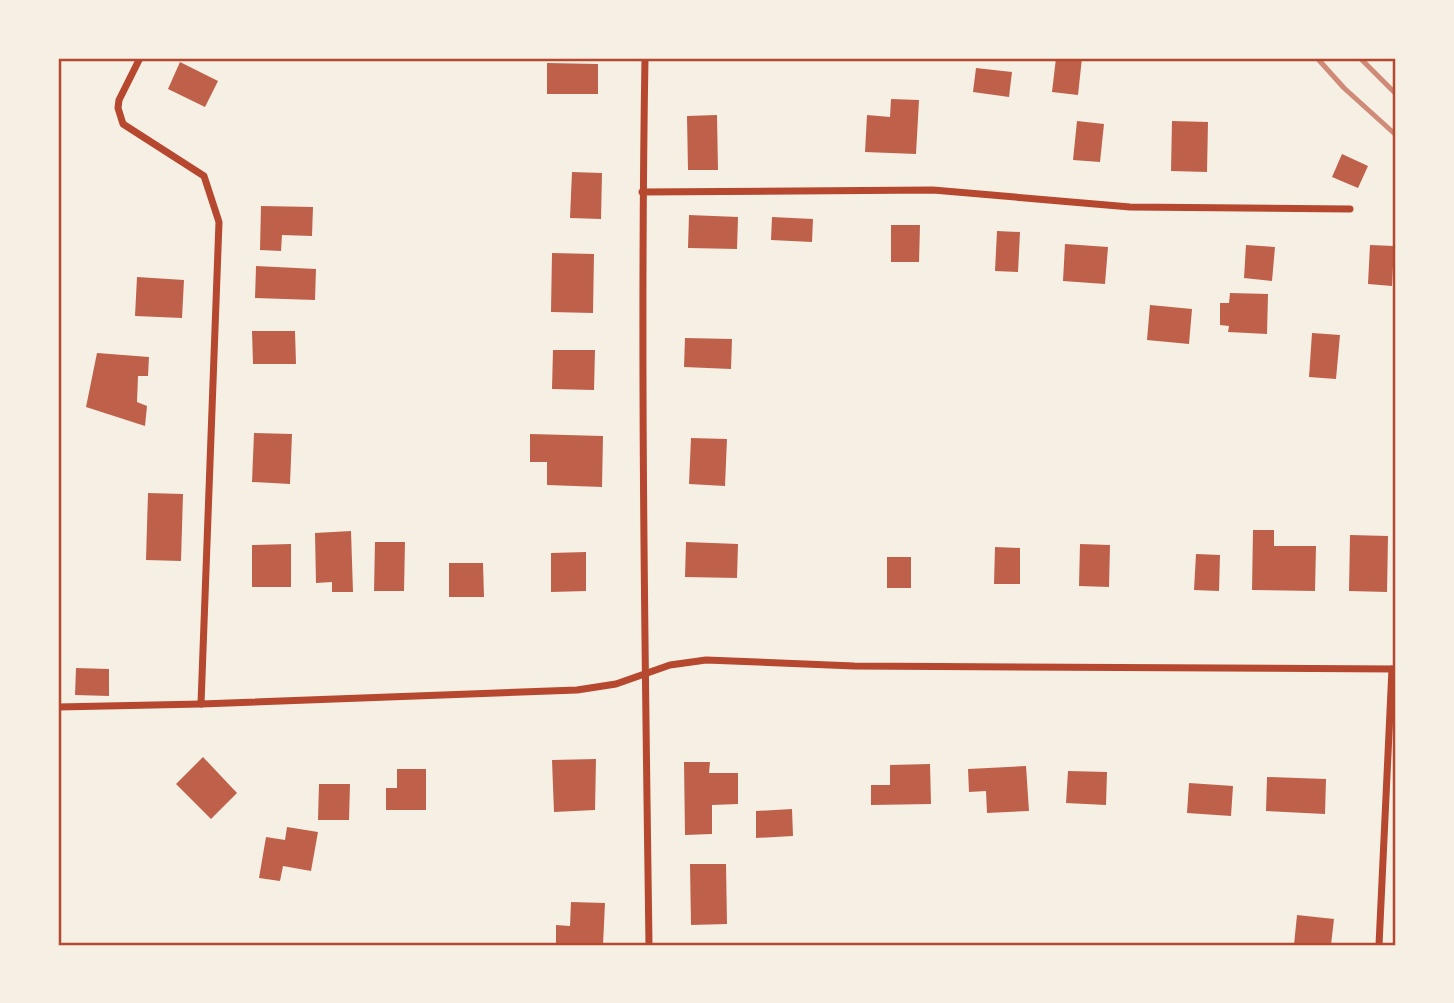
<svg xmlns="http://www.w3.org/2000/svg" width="1454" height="1003" font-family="'PT Sans Narrow',sans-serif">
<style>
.building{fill:#bf614a}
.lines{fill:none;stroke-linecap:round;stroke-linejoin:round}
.minor{stroke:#b5482f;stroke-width:7}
.rail{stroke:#cf8b77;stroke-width:5}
.neatline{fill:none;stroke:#b5482f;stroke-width:2.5}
</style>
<rect width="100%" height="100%" fill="#f6efe4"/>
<g class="building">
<polygon points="1056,58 1082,58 1078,95 1052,92"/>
<polygon points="180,62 218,81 205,107 168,89"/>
<polygon points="547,63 598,64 598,94 547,94"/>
<polygon points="976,68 1012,72 1009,97 973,92"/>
<polygon points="891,99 919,100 916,154 865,152 867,115 890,117"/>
<polygon points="717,115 718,170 688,170 687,116"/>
<polygon points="1077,121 1104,124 1100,162 1073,160"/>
<polygon points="1172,121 1208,122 1207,172 1171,171"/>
<polygon points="1342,154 1368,166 1358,188 1332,177"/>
<polygon points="572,172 602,173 601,219 570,218"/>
<polygon points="261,206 313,207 312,236 282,235 281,251 260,250"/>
<polygon points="689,215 738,217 737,249 688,248"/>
<polygon points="772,217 813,219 812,242 771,240"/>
<polygon points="891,225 920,225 919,262 891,262"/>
<polygon points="997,231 1020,232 1018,272 995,271"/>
<polygon points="1065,244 1108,247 1105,284 1063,281"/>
<polygon points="1246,245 1275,247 1272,281 1244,278"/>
<polygon points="1370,245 1394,246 1392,286 1368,284"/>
<polygon points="552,253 594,254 593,313 551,312"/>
<polygon points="256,266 316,269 315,300 255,298"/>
<polygon points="137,277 184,280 182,318 135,316"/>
<polygon points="1230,293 1268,294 1267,334 1228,332 1229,326 1220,325 1220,303 1229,303"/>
<polygon points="1150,305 1192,309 1189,344 1147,340"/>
<polygon points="252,331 295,331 296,364 253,364"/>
<polygon points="1312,333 1340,335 1336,379 1309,377"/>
<polygon points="685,338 732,339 731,369 684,367"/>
<polygon points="553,350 595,350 594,390 552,389"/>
<polygon points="97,353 149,357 148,376 138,376 137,402 147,406 145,426 86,407"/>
<polygon points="254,433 292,434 290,484 252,482"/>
<polygon points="530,434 603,436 602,487 547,485 547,462 530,462"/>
<polygon points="691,438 727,439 725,486 689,484"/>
<polygon points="148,493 183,494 181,561 146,560"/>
<polygon points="1253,530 1274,530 1274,546 1316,546 1315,591 1252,590"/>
<polygon points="351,531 353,592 332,592 332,582 316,583 315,533"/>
<polygon points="1350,535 1388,536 1387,592 1349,591"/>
<polygon points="375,542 405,542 404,591 374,591"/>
<polygon points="686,542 738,544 737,578 685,577"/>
<polygon points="291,544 291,587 252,587 252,545"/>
<polygon points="1080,544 1110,545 1109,587 1079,586"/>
<polygon points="995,547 1020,548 1020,584 994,584"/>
<polygon points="586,552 586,591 551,592 551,553"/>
<polygon points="1196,554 1220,555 1219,591 1194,590"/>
<rect x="887" y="557" width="24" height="31"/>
<polygon points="449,563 483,563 484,597 449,597"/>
<polygon points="76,668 109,669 109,696 75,695"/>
<polygon points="203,757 237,793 211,819 176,784"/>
<polygon points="596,759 595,810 554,812 552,760"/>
<polygon points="684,762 710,762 709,773 738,773 738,804 712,805 712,834 685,835"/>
<polygon points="930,764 931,804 871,805 871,785 890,785 890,765"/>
<polygon points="1026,766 1029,811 987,813 986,791 969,792 968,769"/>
<polygon points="397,769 426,769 426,810 386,810 386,788 397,788"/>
<polygon points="1068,771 1107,772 1106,805 1066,803"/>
<polygon points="1267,777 1326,779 1325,814 1266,811"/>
<polygon points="1189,783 1233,786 1231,816 1187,813"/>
<polygon points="319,784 350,784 349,820 318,820"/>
<polygon points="792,809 793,836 756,838 756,811"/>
<polygon points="287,827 318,832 311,871 283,866 280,881 259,878 266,837 285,840"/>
<polygon points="690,864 726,864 727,924 691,925"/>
<polygon points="571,902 605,903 603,945 556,945 556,925 570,926"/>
<polygon points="1297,915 1334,919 1331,945 1294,945"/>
</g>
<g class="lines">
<g class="minor">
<polyline points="140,58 119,100 118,108 123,124 204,176 219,222 201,704"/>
<path d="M645,58C640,353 645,650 649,945"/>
<polyline points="642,192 933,190 1130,207 1350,209"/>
<polyline points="58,707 201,704 577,690 616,684 670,665 706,660 854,666 1396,669"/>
<polyline points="1379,945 1392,669"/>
</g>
<g class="rail">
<polyline points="1317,58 1344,88 1396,135"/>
<polyline points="1360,58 1396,94"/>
</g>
</g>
<rect width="1454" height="1003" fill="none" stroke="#f6efe4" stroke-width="119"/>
<rect x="60" y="60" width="1334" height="884" class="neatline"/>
</svg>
